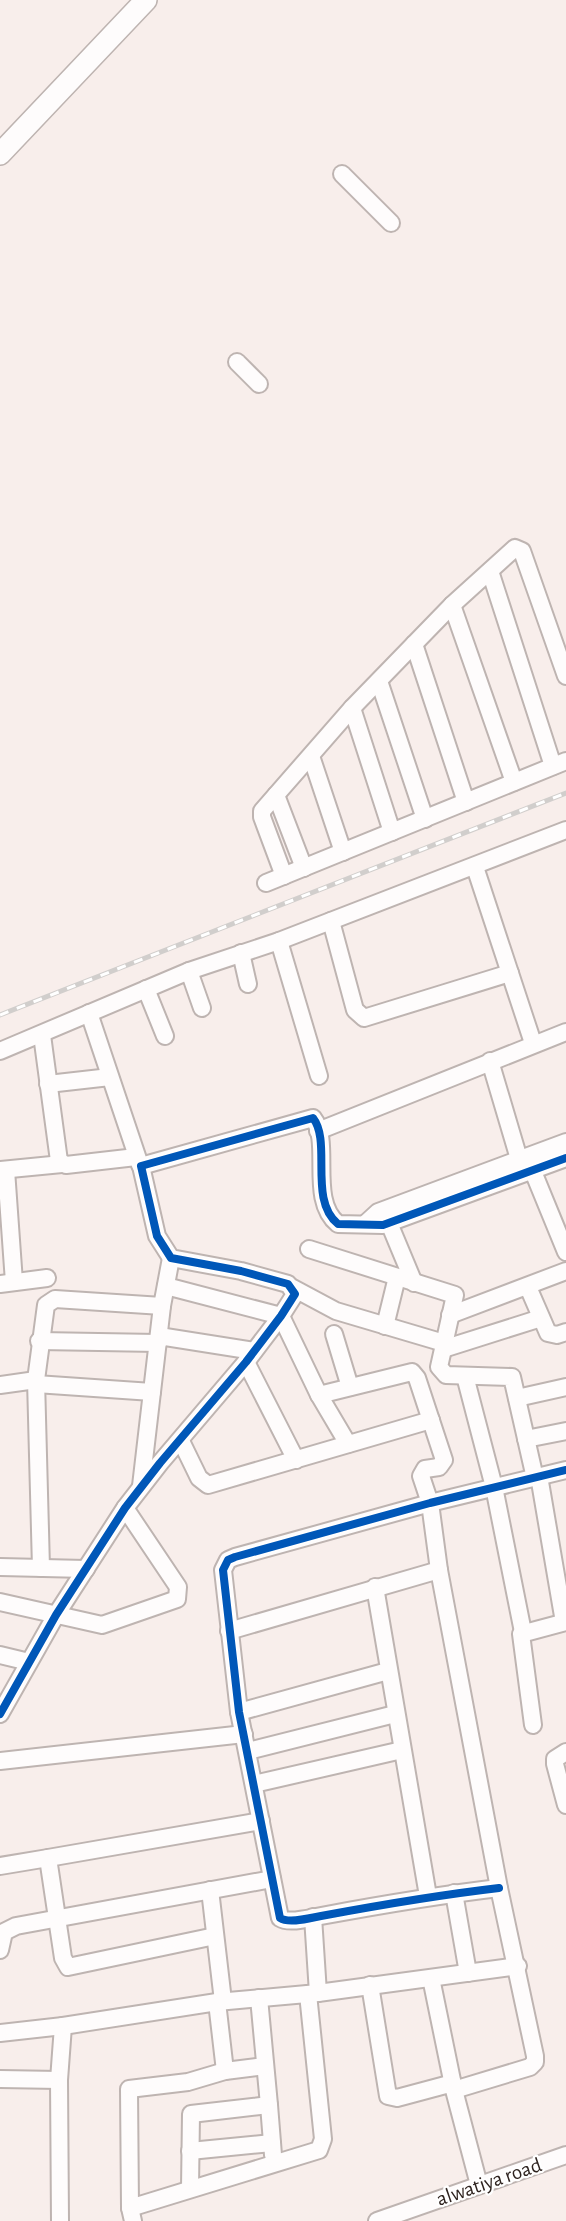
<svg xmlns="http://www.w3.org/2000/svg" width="566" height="2221" font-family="'Alegreya Sans',sans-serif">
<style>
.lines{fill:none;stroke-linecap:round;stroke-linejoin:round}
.minor-casing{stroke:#beb4b1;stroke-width:20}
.major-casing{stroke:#beb4b1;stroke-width:24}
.minor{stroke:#fefcfc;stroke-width:16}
.major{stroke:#fefcfc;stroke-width:21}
.rail-casing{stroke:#d1cecc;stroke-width:5}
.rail{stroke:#fff;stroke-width:3;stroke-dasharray:9;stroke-linecap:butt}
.cycleway-casing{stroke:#fff;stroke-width:11}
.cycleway{stroke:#0057b8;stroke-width:8}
.labels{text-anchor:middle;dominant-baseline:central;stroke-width:4.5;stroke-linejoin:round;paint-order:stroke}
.street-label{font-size:21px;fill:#2e231f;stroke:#fff}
</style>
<rect width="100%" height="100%" fill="#f8eeeb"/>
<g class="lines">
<g class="minor-casing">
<g id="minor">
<polyline points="342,174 391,223"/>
<polyline points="237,362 259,384"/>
<polyline points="490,571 553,766"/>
<polyline points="452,605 514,782"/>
<polyline points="414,644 466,802"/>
<polyline points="379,681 425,819"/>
<polyline points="352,708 392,832"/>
<polyline points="311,756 343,852"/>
<polyline points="276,795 304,868"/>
<polyline points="475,867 533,1043"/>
<polyline points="284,876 262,817 262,811 352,708 452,605 515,548 522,551 566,676"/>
<polyline points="266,883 566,761"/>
<polyline points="331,921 355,1010 364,1018 510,973"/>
<polyline points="279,941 319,1076"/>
<polyline points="241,953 248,984"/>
<polyline points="189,971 202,1008"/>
<polyline points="146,989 165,1036"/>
<polyline points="89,1013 140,1165"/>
<polyline points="42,1035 59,1161 66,1165 136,1157"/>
<polyline points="0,1051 189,971 279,941 566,830"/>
<polyline points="490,1061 522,1169"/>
<polyline points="48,1084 110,1077"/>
<polyline points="318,1131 566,1032"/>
<polyline points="532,1169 566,1252"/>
<polyline points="0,1170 62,1164"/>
<polyline points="6,1170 14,1282"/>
<polyline points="366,1223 378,1212 566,1142"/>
<polyline points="389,1223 414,1283"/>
<polyline points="309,1249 455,1295 439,1367 446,1375 512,1377 535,1478"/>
<polyline points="0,1284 47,1278"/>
<polyline points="166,1286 281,1316 319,1395 348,1444"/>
<polyline points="528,1287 548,1333 557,1335 566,1332"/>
<polyline points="293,1288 336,1311 444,1343"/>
<polyline points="450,1315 566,1271"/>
<polyline points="385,1326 397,1277"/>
<polyline points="334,1334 350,1387"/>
<polyline points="159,1336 254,1351"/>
<polyline points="39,1341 158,1343"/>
<polyline points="443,1349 541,1318"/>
<polyline points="246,1362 296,1460"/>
<polyline points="465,1376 494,1487 523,1632"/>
<polyline points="36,1384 152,1392"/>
<polyline points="0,1385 36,1380"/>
<polyline points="319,1395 412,1372 417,1378 444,1460 439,1467 425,1469 421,1476 430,1503 439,1570 499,1888 535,2056 535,2062 530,2067 454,2090"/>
<polyline points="517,1398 566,1387"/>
<polyline points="526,1439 566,1431"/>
<polyline points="181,1441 199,1478 208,1485 431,1420"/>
<polyline points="539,1476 564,1622"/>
<polyline points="141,1486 162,1306 171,1258"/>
<polyline points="0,1567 86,1569"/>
<polyline points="41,1568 36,1380 46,1305 55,1299 162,1306"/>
<polyline points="375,1587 428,1896"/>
<polyline points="0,1602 102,1625 177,1599 178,1587 125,1508"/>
<polyline points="229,1631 439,1570"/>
<polyline points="0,1655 29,1662"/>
<polyline points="239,1712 388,1671"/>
<path d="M0,1714L56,1615L125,1508L160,1463L246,1362L281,1316L295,1294L288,1284L241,1271L171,1258L157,1236L141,1166L313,1118C332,1142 308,1200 338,1224L383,1225L566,1158"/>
<polyline points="533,1725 521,1634 566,1622"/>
<polyline points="248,1751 395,1714"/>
<polyline points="566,1752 555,1759 555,1764 566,1805"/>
<polyline points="0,1761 244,1734"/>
<polyline points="254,1784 402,1750"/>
<polyline points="0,1866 48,1858"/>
<path d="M499,1888C439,1895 380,1905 321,1916C310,1918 289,1924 280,1918L239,1712L223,1570L228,1560L235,1557L430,1503L566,1470"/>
<polyline points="210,1890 223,2001"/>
<polyline points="454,1893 468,1973"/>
<polyline points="313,1917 318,1993"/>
<polyline points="215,1936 68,1967 63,1958 48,1858 261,1821"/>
<polyline points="0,1950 4,1932 16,1926 272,1879"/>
<polyline points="431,1978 454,2090 479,2185"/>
<polyline points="370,1985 388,2096 397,2098 453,2083"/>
<polyline points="217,2002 225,2071"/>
<polyline points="0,2033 63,2026"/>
<polyline points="0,2079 59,2080"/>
<polyline points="269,2105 273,2155"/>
<polyline points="190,2151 272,2143"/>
<polyline points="190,2188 191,2114 269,2105 259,1998"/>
<polyline points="130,2208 319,2150 323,2139 308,1994"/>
<polyline points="60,2221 59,2080 63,2026 217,2002 318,1993 518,1966"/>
<polyline points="133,2221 130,2208 129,2089 188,2082 225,2071 265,2066"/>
<polyline points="377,2221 566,2155"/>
</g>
</g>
<g class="major-casing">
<polyline id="major" points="0,154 146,0"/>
</g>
<use href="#minor" class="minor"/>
<use href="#major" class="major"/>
<g class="rail-casing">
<polyline id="rail" points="0,1015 566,793"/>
</g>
<use href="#rail" class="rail"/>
<g class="cycleway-casing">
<g id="cycleway">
<path d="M0,1714L56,1615L125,1508L160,1463L246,1362L281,1316L295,1294L288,1284L241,1271L171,1258L157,1236L141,1166L313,1118C332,1142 308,1200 338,1224L383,1225L566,1158"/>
<path d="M499,1888C439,1895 380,1905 321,1916C310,1918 289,1924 280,1918L239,1712L223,1570L228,1560L235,1557L430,1503L566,1470"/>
</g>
</g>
<use href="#cycleway" class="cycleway"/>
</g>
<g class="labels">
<g class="street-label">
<text transform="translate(489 2182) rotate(-19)">alwatiya road</text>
</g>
</g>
</svg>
